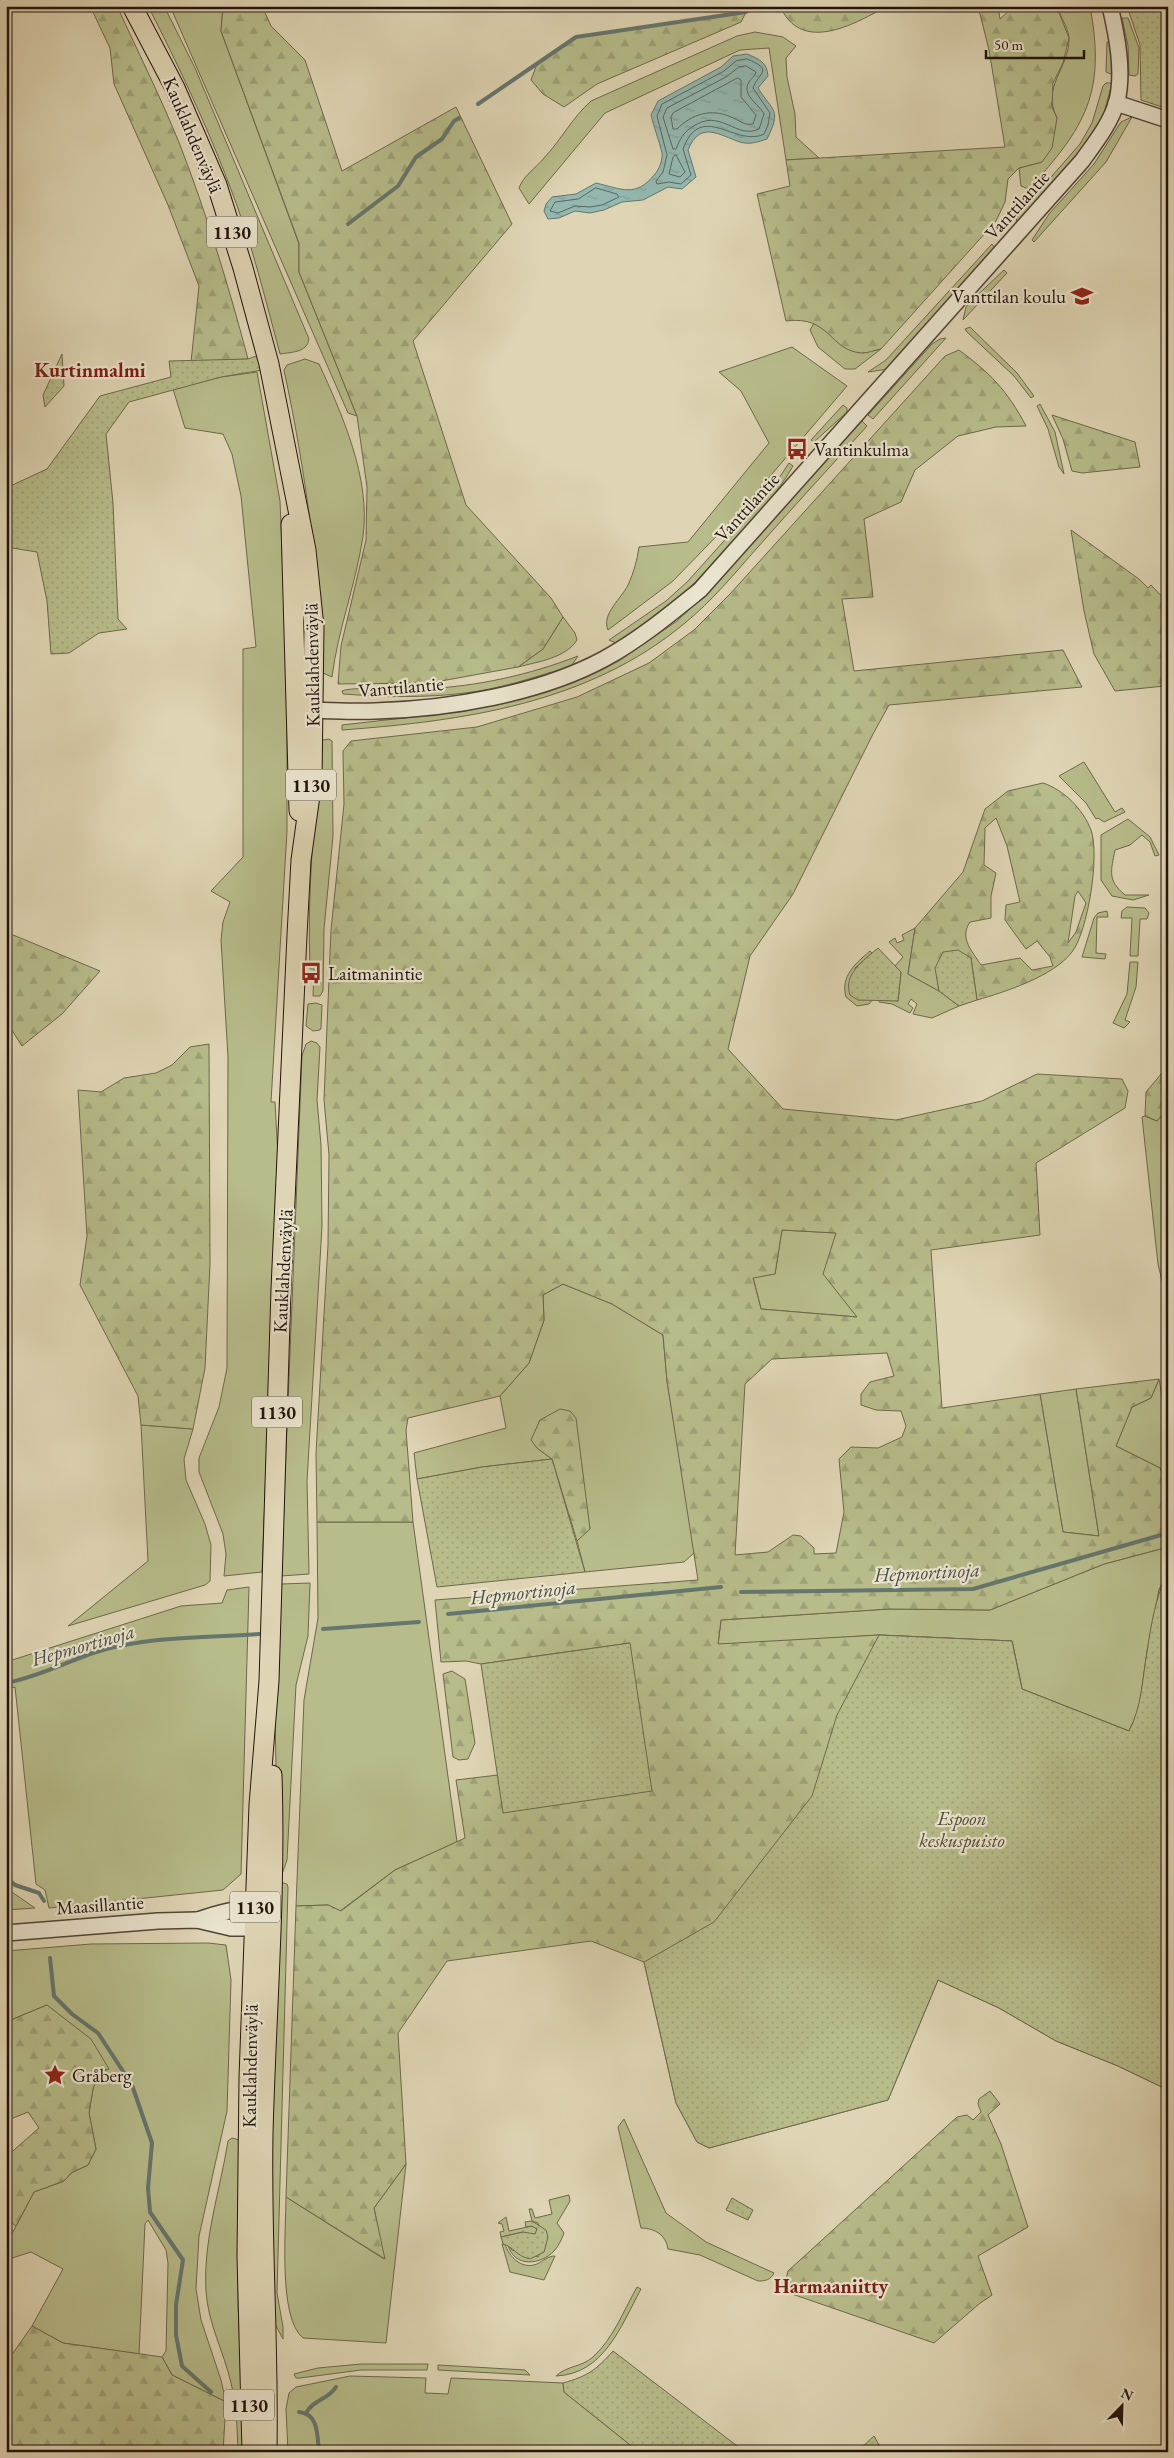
<svg xmlns="http://www.w3.org/2000/svg" width="1174" height="2458" font-family="'EB Garamond',serif">
<style>
.grass{fill:#b7bc8a;stroke:#6c684b}
.forest{fill:url(#forest-firs);stroke:#6c684b;fill-rule:evenodd}
.park{fill:url(#park-dots);stroke:#6c684b}
.water{fill:url(#water-ripples);stroke:#65766e}
.lines{fill:none;stroke-linecap:round;stroke-linejoin:round}
.shore{stroke:#5a665e;stroke-width:1}
.stream{stroke:#65766e;stroke-width:4}
.minor-casing{stroke:#504436;stroke-width:18}
.major-casing{stroke:#21130c;stroke-width:21}
.minor{stroke:#eae4ce;stroke-width:15}
.major{stroke:#dfd5b4;stroke-width:19}
.labels{text-anchor:middle;dominant-baseline:central;stroke-width:4.5;stroke-linejoin:round;paint-order:stroke}
.shield{fill:#eae4ce;stroke:#5d5246;stroke-width:1}
.shield-label{font-size:18px;font-weight:bold;fill:#21130c}
.street-label{font-size:19px;fill:#21130c;stroke:#eae4ce}
.poi-label{font-size:19px;fill:#21130c;stroke:#eae4ce;text-anchor:start}
.park-label{font-size:19px;font-style:italic;fill:#4e4632;stroke:#eae4ce}
.neighbourhood-label{font-size:20px;font-weight:bold;fill:#7a1f14;stroke:#eae4ce}
.water-label{font-size:20px;font-style:italic;fill:#494d45;stroke:#eae4ce}
</style>
<defs>
<pattern id="forest-firs" width="22" height="20" patternUnits="userSpaceOnUse" patternTransform="scale(1.25)"><rect width="22" height="20" fill="#b7bc8a"/><path d="M5 1l3.5 6h-7zM16 11l3.5 6h-7z" fill="#9da176"/></pattern>
<pattern id="park-dots" width="8" height="8" patternUnits="userSpaceOnUse" patternTransform="scale(1.25)"><rect width="8" height="8" fill="#b7bc8a"/><path d="M2 2h.1M6 6h.1" fill="none" stroke="#9da176" stroke-width="1.8" stroke-linecap="round"/></pattern>
<pattern id="water-ripples" width="26" height="14" patternUnits="userSpaceOnUse" patternTransform="scale(1.25)"><rect width="26" height="14" fill="#93b8b0"/><path d="M2 4q2-2 4 0t4 0M15 11q2-2 4 0t4 0" fill="none" stroke="#7e9d96"/></pattern>
</defs>
<rect width="100%" height="100%" fill="#dfd5b4"/>
<filter id="stains"><feTurbulence type="fractalNoise" baseFrequency=".004" numOctaves="4"/><feColorMatrix values="0 0 0 0 .2 0 0 0 0 .09 0 0 0 0 .02 0 0 0 .5 -.17"/></filter>
<radialGradient id="worn" r=".72"><stop offset=".6" stop-color="#630" stop-opacity="0"/><stop offset="1" stop-color="#630" stop-opacity=".3"/></radialGradient>
<g class="grass">
<path d="M148,6H164L195,68L309,339C307,353 291,352 280,354C271,320 262,285 252,251C226,166 188,84 148,6Z"/>
<polygon points="170,6 223,6 221,31 299,244 299,272 357,416 348,413"/>
<path d="M1059,6H1090C1106,93 1086,126 1029,189L1021,186L1019,168L1042,162L1057,118C1041,86 1069,69 1069,39C1069,31 1062,18 1058,10Z"/>
<polygon points="1122,18 1128,18 1139,48 1138,74 1135,76 1129,75 1128,46"/>
<path d="M755,32L783,37L796,46L786,58L787,77L795,114L796,137L819,158L786,160L769,48L740,50L605,113L529,204L519,188C523,176 536,168 544,158C561,140 572,118 591,101L737,36Z"/>
<polygon points="1107,42 1111,42 1113,75 1106,72"/>
<polygon points="1106,83 1112,83 1103,117 1090,143 1016,224 1017,216 1080,144 1092,123 1103,86"/>
<polygon points="1132,117 1106,162 1034,242 1032,240 1049,214 1094,164 1121,122"/>
<polygon points="992,244 996,249 888,369 868,372 886,360"/>
<polygon points="1004,270 1007,273 963,320 966,307 970,302"/>
<polygon points="814,323 863,353 881,349 855,369 845,369 818,347 810,330"/>
<polygon points="970,327 1017,373 1034,396 1031,398 1014,376 967,332 965,329"/>
<polygon points="946,338 873,419 868,415 932,344 940,339"/>
<path d="M792,347L847,386L737,515L673,581L608,630C601,614 622,598 628,585C634,572 637,560 639,547L688,542L769,443L741,391L719,372Z"/>
<path d="M305,359L319,364C342,414 371,479 363,536C356,584 338,629 332,677L323,673C318,569 306,472 284,370L287,365Z"/>
<polygon points="257,372 280,501 287,676 287,831 271,1102 275,1102 278,1157 262,1572 224,1576 226,1554 223,1534 199,1472 199,1458 219,1407 227,1368 228,1057 221,940 223,922 230,902 211,891 243,857 243,649 256,647 241,496 232,454 223,434 185,428 173,389 221,377"/>
<polygon points="1040,404 1055,432 1064,474 1059,467 1048,429 1037,406"/>
<polygon points="843,405 847,408 847,412 814,442 811,440"/>
<path d="M862,421L867,426C831,466 794,506 758,547C735,573 712,601 685,623C588,704 463,721 342,730V725L465,711L514,700L584,678L619,661L677,621L709,591Z"/>
<path d="M789,463L793,466C778,493 757,514 736,537C701,576 665,620 616,643L609,640L666,601L688,581L775,484Z"/>
<path d="M563,617L575,633L577,640C566,658 537,662 518,667L543,649Z"/>
<path d="M578,656L572,665L565,668C532,678 499,689 465,693C426,698 383,697 343,694L342,691C352,686 409,690 425,689C479,686 529,675 578,656Z"/>
<path d="M329,739L332,741L333,836L324,929L323,991L320,996H313L314,969H310C307,894 314,820 321,745L323,740Z"/>
<polygon points="1084,762 1115,812 1122,808 1125,812 1104,822 1098,818 1096,819 1086,803 1059,776"/>
<path d="M1128,819L1150,837L1159,855L1155,856L1150,842L1142,835L1130,845L1115,850C1111,871 1107,880 1125,895H1149L1133,900L1112,896L1101,880V835Z"/>
<polygon points="1127,907 1145,908 1149,913 1147,919 1140,919 1138,956 1130,956 1132,918 1121,918 1122,911"/>
<polygon points="1107,911 1108,917 1097,917 1096,953 1106,954 1105,959 1082,957 1094,918 1098,913"/>
<polygon points="915,928 908,974 939,991 959,1006 932,1018 913,1014 917,1004 911,999 908,1004 913,1008 910,1013 892,1004 879,1002 879,999 898,1001 901,972 895,966 903,957 889,942 895,938 897,943 904,940 902,935"/>
<path d="M870,951L872,953L855,968L858,1000L873,999L869,1004L857,1006L846,997C840,976 856,963 870,951Z"/>
<polygon points="1130,962 1138,962 1136,987 1125,1020 1130,1022 1124,1028 1113,1023 1127,994"/>
<polygon points="316,1003 322,1005 321,1028 320,1030 313,1031 306,1026 308,1004"/>
<polygon points="311,1041 317,1043 320,1047 317,1100 321,1145 322,1226 307,1481 309,1574 281,1576 302,1056 306,1044"/>
<polygon points="1168,1108 1168,1288 1163,1285 1158,1264 1142,1117 1145,1116 1157,1121"/>
<polygon points="782,1230 836,1233 857,1317 761,1309 753,1277 775,1274"/>
<polygon points="563,1284 612,1304 663,1335 667,1381 695,1552 684,1562 585,1572 577,1541 590,1528 540,1420 532,1440 537,1448 552,1459 482,1467 417,1479 414,1453 506,1428 500,1396 529,1363 544,1320 543,1295"/>
<polygon points="1159,1379 1168,1430 1168,1486 1160,1468 1116,1446 1132,1407 1151,1398"/>
<polygon points="1076,1389 1099,1536 1063,1532 1040,1394"/>
<polygon points="141,1425 193,1429 184,1459 186,1480 205,1524 211,1545 210,1581 205,1585 68,1626 148,1561"/>
<polygon points="317,1522 413,1522 457,1842 395,1870 340,1911 328,1905 296,1906 304,1700 318,1618"/>
<polygon points="1168,1547 1168,1571 1159,1590 1147,1652 1139,1710 1129,1731 1022,1689 1012,1641 879,1635 718,1645 721,1620 889,1609 990,1610 1104,1564"/>
<polygon points="310,1583 308,1636 296,1685 287,1860 282,1874 278,1873 275,1714 281,1584"/>
<polygon points="249,1587 241,1874 223,1890 49,1908 45,1890 36,1884 15,1687 6,1689 6,1662 181,1606 222,1603 227,1590"/>
<polygon points="280,1882 287,1884 288,1887 277,2293 283,2327 283,2339 275,2324 270,2301 271,2136"/>
<polygon points="6,1888 35,1908 6,1910"/>
<polygon points="208,1943 226,1945 231,1980 227,2111 199,2236 196,2289 201,2320 221,2380 226,2402 172,2375 162,2357 166,2351 168,2263 166,2250 148,2220 145,2224 139,2354 63,2343 32,2326 63,2269 31,2252 6,2260 6,2245 34,2192 64,2181 71,2173 88,2165 96,2149 89,2113 93,2089 99,2072 109,2069 47,2005 6,2022 6,1951 91,1944"/>
<path d="M624,2119L666,2213L706,2242L774,2273C770,2280 766,2281 758,2281L700,2255L668,2249C666,2235 655,2228 641,2228L618,2127Z"/>
<path d="M232,2138L239,2140L238,2304L244,2452H238C237,2429 237,2406 231,2383C224,2352 208,2324 206,2291C203,2240 220,2191 228,2141Z"/>
<path d="M406,2164L386,2343L303,2338C278,2318 286,2229 286,2197L384,2259L374,2208Z"/>
<path d="M569,2195L570,2201L557,2223L564,2233C562,2238 559,2246 554,2251C541,2265 514,2268 508,2245L512,2250L538,2257L546,2245L538,2223L532,2221L529,2209H532L535,2218L552,2214L549,2200Z"/>
<polygon points="506,2217 509,2231 532,2226 537,2229 537,2233 531,2235 523,2232 501,2237 500,2232 504,2231 502,2224 498,2223"/>
<path d="M502,2244H505C509,2257 522,2270 537,2264C543,2261 548,2256 555,2256L544,2280L510,2272Z"/>
<path d="M637,2287L641,2289C621,2326 604,2374 556,2376C566,2366 582,2367 593,2357C613,2339 624,2310 637,2287Z"/>
<polygon points="361,2364 428,2364 427,2370 361,2370 300,2378 296,2378 294,2374 318,2368"/>
<polygon points="438,2365 525,2370 530,2375 438,2370"/>
<polygon points="350,2376 426,2378 425,2393 448,2394 451,2378 563,2383 564,2392 639,2452 288,2452 286,2409 289,2393 296,2387"/>
</g>
<g class="forest">
<path d="M90,6H117C138,52 161,98 180,145C207,215 229,287 248,359L191,362L199,286L168,205L114,84L110,48Z"/>
<polygon points="223,6 262,6 271,26 305,60 342,171 456,107 512,224 413,341 466,505 551,598 563,617 543,649 518,667 430,683 338,684 341,646 366,540 367,487 357,416 299,272 299,243 221,31"/>
<path d="M780,6H883L880,10C849,27 800,52 780,6Z"/>
<path d="M978,6H998L1000,19L1014,6H1059L1058,10L1069,38L1063,63L1053,83L1052,107L1057,118L1052,148L1042,162L1019,168L1008,179L1005,202L996,221L881,349C875,350 868,353 862,353C829,351 831,315 786,321L757,194L790,186L786,160L1005,147L989,50Z"/>
<polygon points="746,12 741,22 597,84 564,107 543,94 531,80 537,64 576,37"/>
<path d="M959,350C990,373 1007,390 1026,426L996,427L958,436L915,470L901,502L864,519L873,597L842,599L854,671L1063,650L1082,687L889,705L873,734L793,894L750,956L728,1049L783,1109L896,1120L982,1101L1037,1074L1122,1079L1128,1091L1125,1108L1036,1163L1040,1235L931,1250L942,1408L1040,1394L1063,1532L1099,1536L1076,1389L1159,1379L1151,1398L1132,1407L1116,1446L1160,1468L1168,1486V1547L1104,1564L990,1610L889,1609L721,1620L718,1644L879,1635L1012,1641L1022,1689L1129,1731L1139,1710L1147,1652L1159,1590L1168,1571V2090L1118,2066L1056,2041L999,2008L938,1980L888,2100L709,2148L697,2142L676,2103L644,1962L591,1941L447,1961L398,2033L406,2164L374,2208L385,2259L286,2197L296,1906L328,1905L341,1911L395,1870L465,1838L456,1780L498,1775L504,1813L630,1643L481,1664L466,1661L441,1662L435,1600L698,1580L667,1381L663,1335L612,1304L563,1284L543,1295L544,1320L529,1363L500,1396L408,1418L406,1430L413,1522H317L316,1453L328,1245L329,1155L324,1100L331,930L344,804L343,751L351,741L477,727L577,697L649,663L694,630L730,594L945,356ZM782,1230L836,1233L823,1274L857,1317L761,1309L753,1278L775,1274ZM887,1353L894,1376L870,1382L861,1394V1405L876,1410L901,1411L906,1426L902,1437L878,1448L851,1447L839,1459L844,1512L836,1553L814,1554V1548L801,1536L793,1535L768,1552L735,1555L745,1384L772,1359Z"/>
<polygon points="1052,415 1135,442 1140,467 1082,473 1072,471 1063,439"/>
<polygon points="1071,530 1139,579 1148,588 1151,585 1168,603 1168,680 1162,681 1165,686 1115,691 1094,654 1084,611"/>
<path d="M1043,783C1064,790 1083,809 1091,830C1100,855 1088,931 1072,952C1054,976 1005,992 977,1000L971,958L936,968L939,991L908,974L915,928L963,872L985,809L1008,791ZM996,818L1007,846L1020,902L1006,905L1005,920L1026,949L1037,941L1050,957L1053,966L1032,970L1020,958L981,965C972,951 959,938 970,922L991,918V896L996,873L984,865L985,828ZM1078,891L1086,903L1076,932L1068,943L1075,896Z"/>
<polygon points="6,932 100,971 62,1014 22,1046 6,1021"/>
<polygon points="209,1044 210,1264 205,1368 193,1429 141,1425 138,1396 80,1285 87,1236 78,1090 101,1092 124,1078 156,1073 172,1065 190,1047"/>
<polygon points="1168,1066 1168,1108 1157,1121 1145,1116 1146,1092"/>
<polygon points="560,1409 570,1411 576,1418 590,1529 577,1541 552,1459 537,1448 531,1440 540,1420"/>
<polygon points="452,1671 465,1679 475,1743 468,1759 459,1760 453,1757 443,1674"/>
<polygon points="47,2005 91,2039 109,2069 99,2072 93,2089 89,2113 96,2149 88,2165 71,2173 64,2181 34,2192 16,2226 6,2219 6,2157 39,2128 28,2112 6,2121 6,2022"/>
<polygon points="990,2091 1000,2104 988,2115 1001,2144 1028,2227 978,2256 992,2295 979,2304 934,2343 792,2294 784,2287 788,2271 957,2117 967,2115 973,2120 981,2112 978,2104 979,2099"/>
<polygon points="32,2326 63,2343 162,2357 172,2375 226,2402 223,2452 6,2452 6,2363"/>
</g>
<g class="park">
<polygon points="1127,6 1168,6 1168,109 1141,100 1140,45"/>
<polygon points="62,354 64,386 45,407 43,395"/>
<polygon points="259,355 263,370 221,377 129,402 106,434 113,503 118,619 127,629 99,633 69,653 51,654 47,601 37,552 6,547 6,488 47,469 100,396 171,377 169,361 248,359"/>
<path d="M878,948L901,972L898,1001L858,1000L850,995C843,974 863,961 878,948Z"/>
<polygon points="958,950 971,958 977,1000 959,1006 939,991 935,968 943,952"/>
<polygon points="552,1459 585,1572 437,1587 417,1479 482,1467"/>
<path d="M1168,1571V2090L1118,2066L1056,2041L999,2008L938,1980L888,2100L709,2148L697,2142L676,2103L644,1962L714,1922L812,1796L837,1715L879,1635L1012,1641L1022,1689L1129,1731C1142,1706 1142,1680 1147,1652C1151,1624 1156,1596 1168,1571Z"/>
<polygon points="630,1643 652,1791 503,1813 481,1664"/>
<polygon points="732,2198 753,2210 748,2220 726,2210"/>
<path d="M532,2221L546,2230L548,2237L544,2252L530,2259C516,2256 514,2247 503,2244L501,2237L523,2232L535,2234L537,2229L532,2226L526,2227L525,2222Z"/>
<path d="M613,2351L745,2452H639L564,2392L563,2383C588,2376 596,2370 613,2351Z"/>
<polygon points="874,2436 883,2452 857,2452"/>
</g>
<path class="water" d="M747,54C759,59 767,62 768,76L758,88C773,112 782,109 767,139C758,142 749,145 740,142C719,135 700,120 688,150L696,177L682,189L668,187L643,200L622,202L604,210L590,213L575,211L559,218L548,219L544,211L546,204L552,197L576,194L596,183C622,189 636,198 655,174C659,170 663,159 662,153C659,140 654,128 651,115L658,101L721,67L733,56Z"/>
<g class="lines">
<g class="shore">
<path d="M747,59C775,70 758,73 753,88L770,113L768,125L764,134C736,148 701,100 683,149L691,175L681,184L669,182L657,184L656,181L663,172L667,155L657,116L662,104L724,71L736,61Z"/>
<path d="M746,66L756,72C755,77 751,78 749,82C741,95 759,104 764,114L759,129C736,140 721,107 692,127C683,133 680,139 676,149H673L663,117L667,108L726,77L739,67Z"/>
<path d="M738,78L741,80V97L756,115L753,124C745,126 739,120 731,117C711,108 692,114 677,129H673L671,117L673,113Z"/>
<polygon points="676,155 685,172 680,177 669,174 673,157"/>
<polygon points="596,188 617,194 619,197 602,205 590,207 575,206 558,213 550,211 555,202 578,199"/>
</g>
<g class="stream">
<polyline points="478,104 576,37 746,12 754,6"/>
<polyline points="348,224 398,186 416,157 442,139 454,121 459,118"/>
<polyline points="741,1592 973,1589 1168,1533"/>
<polyline points="448,1614 721,1587"/>
<polyline points="323,1629 419,1622"/>
<path d="M6,1683C38,1677 66,1662 96,1652C148,1636 205,1638 259,1634"/>
<polyline points="6,1877 15,1885 39,1893 44,1901"/>
<polyline points="50,1958 54,1996 72,2014 98,2033 132,2085 152,2143 148,2188 150,2212 183,2260 176,2305 176,2335 182,2366 211,2392"/>
<path d="M299,2412C319,2414 317,2435 319,2452"/>
<path d="M306,2413C314,2399 328,2400 336,2387"/>
</g>
<g class="minor-casing">
<g id="minor">
<polyline points="1116,103 1168,120"/>
<path d="M303,710C327,710 351,712 375,711C449,709 539,694 604,659C639,640 669,615 700,590L1082,161C1095,143 1111,123 1117,101C1124,71 1117,36 1110,6"/>
<path d="M198,1920C220,1913 244,1903 265,1916"/>
<polyline points="6,1933 158,1921 197,1920 231,1928 254,1928 265,1923"/>
</g>
</g>
<g class="major-casing">
<g id="major">
<polyline points="132,6 175,88 217,185 243,268 269,364 306,550 314,627 312,781 301,860 297,935 281,1289 269,1681 259,1805 249,2077 247,2256 252,2452"/>
<polyline points="291,524 299,811"/>
<path d="M267,2452C269,2346 261,2240 263,2134C266,2015 276,1895 272,1775"/>
</g>
</g>
<use href="#minor" class="minor"/>
<use href="#major" class="major"/>
</g>
<defs>
<g id="school-bare" transform="scale(1.725)"><path d="M0-5L7-2L0 1L-7-2ZM-4 1L0 2.5L4 1V4Q0 6-4 4Z" fill="#8f2418" stroke="#eae4ce" stroke-width="2.5" paint-order="stroke"/></g>
<g id="bus-bare" transform="scale(1.725)"><path d="M-5-6H5V4H4V6H2V4H-2V6H-4V4H-5ZM-3.5-4V0h7V-4ZM-3.5 1.2v1.5H-2V1.2ZM2 1.2v1.5H3.5V1.2Z" fill="#8f2418" stroke="#eae4ce" stroke-width="2.5" paint-order="stroke"/></g>
<g id="sight-bare" transform="scale(1.725)"><path d="M0-6L1.8-2.2L6-1.7L2.9 1.2L3.7 5.4L0 3.3L-3.7 5.4L-2.9 1.2L-6-1.7L-1.8-2.2Z" fill="#8f2418" stroke="#eae4ce" stroke-width="2.5" paint-order="stroke"/></g>
</defs>
<g fill-rule="evenodd">
<use href="#school-bare" x="1082" y="296"/>
<use href="#bus-bare" x="797" y="449"/>
<use href="#bus-bare" x="311" y="973"/>
<use href="#sight-bare" x="55" y="2075"/>
</g>
<g class="labels">
<g class="shield">
<rect x="207" y="216.5" width="50" height="31" rx="4"/>
<rect x="286" y="769.5" width="50" height="31" rx="4"/>
<rect x="252" y="1396.5" width="50" height="31" rx="4"/>
<rect x="230" y="1891.5" width="50" height="31" rx="4"/>
<rect x="224" y="2389.5" width="50" height="31" rx="4"/>
</g>
<g class="shield-label">
<text x="232" y="232">1130</text>
<text x="311" y="785">1130</text>
<text x="277" y="1412">1130</text>
<text x="255" y="1907">1130</text>
<text x="249" y="2405">1130</text>
</g>
<g class="street-label">
<text transform="translate(193 135) rotate(67)">Kauklahdenväylä</text>
<text transform="translate(1017 205) rotate(-48)">Vanttilantie</text>
<text transform="translate(747 507) rotate(-48)">Vanttilantie</text>
<text transform="translate(312 665) rotate(-91)">Kauklahdenväylä</text>
<text transform="translate(401 687) rotate(-5)">Vanttilantie</text>
<text transform="translate(283 1271) rotate(-87)">Kauklahdenväylä</text>
<text transform="translate(100 1905) rotate(-4)">Maasillantie</text>
<text transform="translate(250 2066) rotate(-89)">Kauklahdenväylä</text>
</g>
<g class="poi-label">
<text x="1066" y="296" text-anchor="end">Vanttilan koulu</text>
<text x="814" y="449">Vantinkulma</text>
<text x="328" y="973">Laitmanintie</text>
<text x="72" y="2075">Gråberg</text>
</g>
<g class="park-label">
<text x="962" y="1818">Espoon<tspan x="962" dy="22">keskuspuisto</tspan></text>
</g>
<g class="neighbourhood-label">
<text x="90" y="370">Kurtinmalmi</text>
<text x="831" y="2286">Harmaaniitty</text>
</g>
<g class="water-label">
<text transform="translate(927 1572) rotate(-3)">Hepmortinoja</text>
<text transform="translate(523 1592) rotate(-6)">Hepmortinoja</text>
<text transform="translate(83 1645) rotate(-16)">Hepmortinoja</text>
</g>
</g>
<rect width="1174" height="2458" fill="none" stroke="#dfd5b4" stroke-width="25"/>
<rect x="8" y="8" width="1159" height="2443" fill="none" stroke="#21130c" stroke-width="2.5"/>
<rect x="12" y="12" width="1149" height="2433" fill="none" stroke="#21130c"/>
<g transform="translate(1122 2406) rotate(23)" stroke="#eae4ce" stroke-width="4" paint-order="stroke">
<path d="M0-4L9 19L0 12L-9 19Z" fill="#21130c"/>
<text y="-8" font-size="14" font-weight="bold" text-anchor="middle" fill="#21130c">N</text>
</g>
<path d="M986 50v8h98v-8" fill="none" stroke="#21130c" stroke-width="2.5"/>
<text x="994" y="50" font-size="15" fill="#21130c" stroke="#eae4ce" stroke-width="4" paint-order="stroke">50 m</text>
<rect width="100%" height="100%" filter="url(#stains)"/>
<rect width="100%" height="100%" fill="url(#worn)"/>
</svg>
